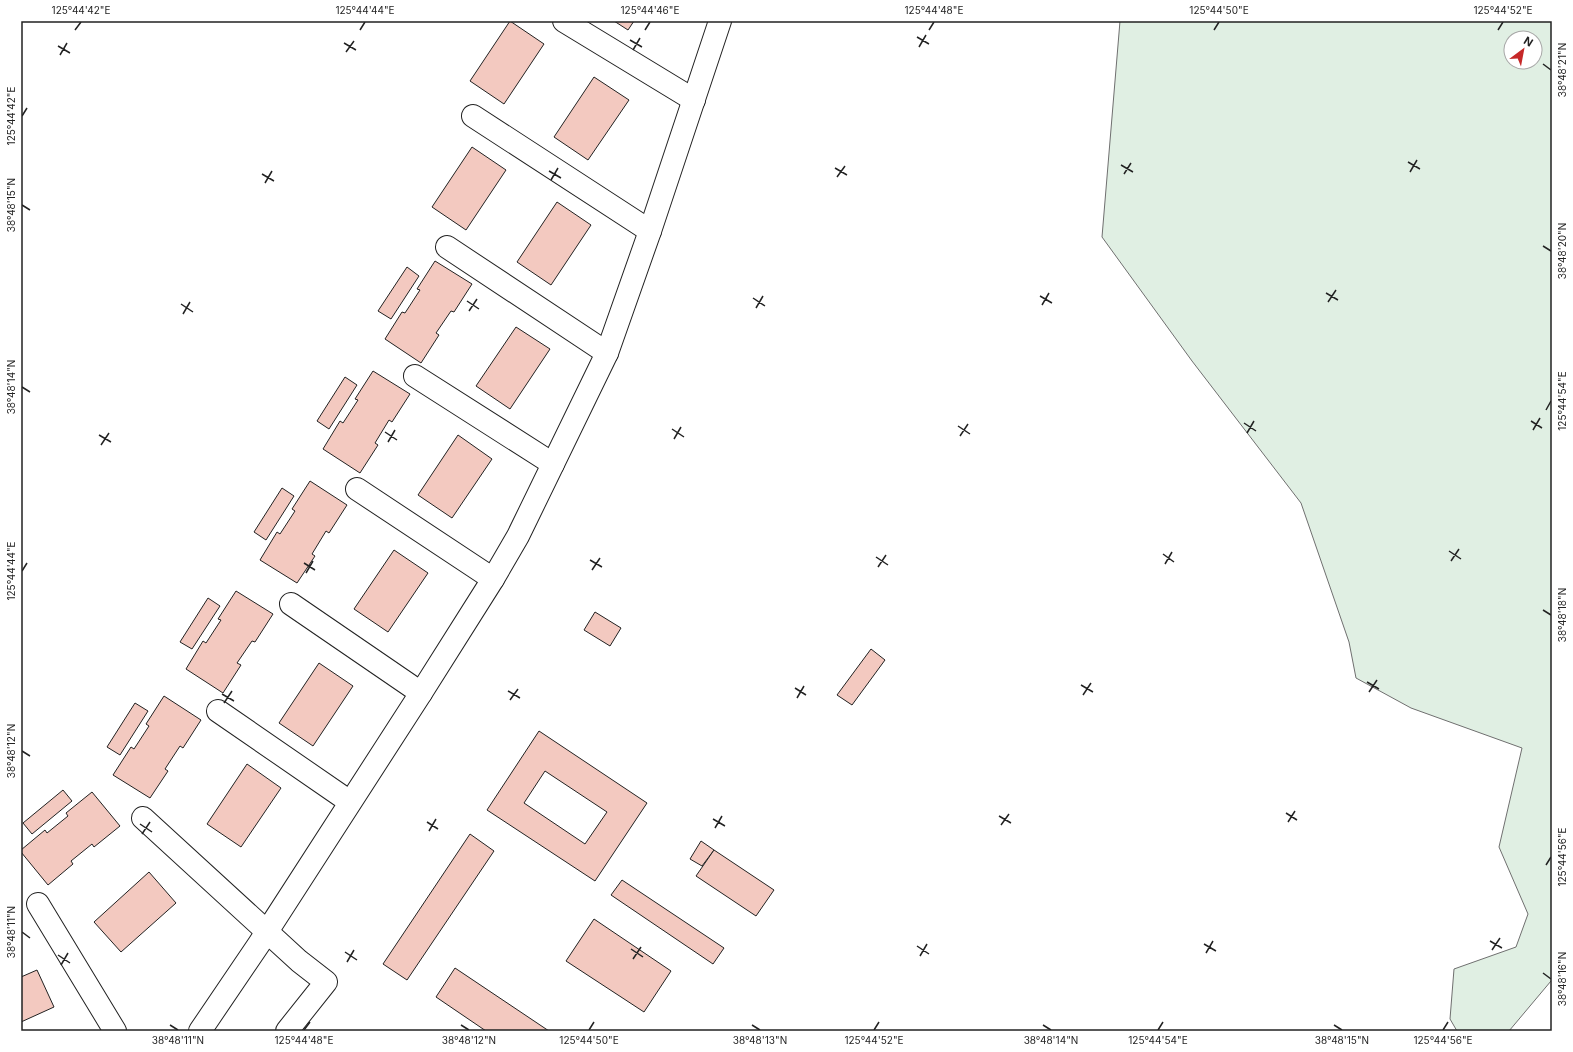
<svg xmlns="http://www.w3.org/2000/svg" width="1573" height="1052" font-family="Inter,sans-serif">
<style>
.green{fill:#e0efe3;stroke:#6f6f6f;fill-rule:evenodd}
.building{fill:#f3c9c0;stroke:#222;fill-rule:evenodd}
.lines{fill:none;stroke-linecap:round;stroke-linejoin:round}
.minor-casing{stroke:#222;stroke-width:24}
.minor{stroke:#fff;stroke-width:22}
.ticks{fill:none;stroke:#222;stroke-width:1.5}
.neatline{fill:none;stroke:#222;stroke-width:1.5}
.ticks-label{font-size:10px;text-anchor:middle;fill:#222}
</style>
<rect width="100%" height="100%" fill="#fff"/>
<path class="green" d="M1120,21H1552V982L1551,981L1509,1031H1457L1450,1019L1454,969L1516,947L1528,914L1499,847L1522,748L1411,708L1356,678L1349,642L1301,503L1192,361L1102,237ZM1511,38H1535V62H1511Z"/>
<g class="building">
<polygon points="510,21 544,44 504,104 470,81"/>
<polygon points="614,21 634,21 628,30"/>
<polygon points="594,77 629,100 588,160 554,137"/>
<polygon points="472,147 506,170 466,230 432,207"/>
<polygon points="557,202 591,225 551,285 517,262"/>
<polygon points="435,261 472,284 454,312 451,311 436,333 439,335 421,363 385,339 402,312 405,313 420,290 417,289"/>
<polygon points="407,267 419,276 391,319 378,311"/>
<polygon points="516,327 550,349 510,409 476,386"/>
<polygon points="373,371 410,394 392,422 389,420 375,443 378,445 360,473 323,449 340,421 343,423 358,400 355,399"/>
<polygon points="345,377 357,385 329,429 317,421"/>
<polygon points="458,435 492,459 452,518 418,495"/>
<polygon points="310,481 347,505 329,533 326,531 312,554 315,556 297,583 260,560 277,532 280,534 295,511 292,509"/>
<polygon points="282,488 294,496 266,540 254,532"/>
<polygon points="394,550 428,573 388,632 354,609"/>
<polygon points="236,591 273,614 255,642 252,641 237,663 241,665 223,693 186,669 203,641 206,643 221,620 218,619"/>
<polygon points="208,598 220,606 192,649 180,642"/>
<polygon points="595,612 621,628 610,646 584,630"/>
<polygon points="871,649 885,660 852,705 837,695"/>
<polygon points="319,663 353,686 313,746 279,723"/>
<polygon points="164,696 201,720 183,748 180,746 165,769 168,771 150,798 113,775 131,747 134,749 149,726 146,724"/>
<polygon points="135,703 148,711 120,755 107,747"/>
<path d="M539,731L647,803L595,881L487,810ZM545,771L607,812L585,844L524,803Z"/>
<polygon points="247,764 281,788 241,847 207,824"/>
<polygon points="63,790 72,801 32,834 23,823"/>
<polygon points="92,792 120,826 94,847 92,844 71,861 73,864 48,885 21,852 21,850 45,830 47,833 68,816 66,813"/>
<polygon points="470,834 494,851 407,980 383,964"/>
<polygon points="701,841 714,850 702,866 690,859"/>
<polygon points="714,850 774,890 756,916 696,876"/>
<polygon points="149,872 176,903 121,952 94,922"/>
<polygon points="622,880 724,948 713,964 611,895"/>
<polygon points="594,919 671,971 644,1012 566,961"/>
<polygon points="455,968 549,1031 486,1031 436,997"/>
<polygon points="37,970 54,1007 21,1022 21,977"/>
</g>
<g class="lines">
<g class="minor-casing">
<g id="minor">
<polyline points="564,21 694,100"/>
<polyline points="473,116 650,231"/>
<polyline points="447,247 607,353"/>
<polyline points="415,376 553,464"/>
<polyline points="357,489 493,579"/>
<polyline points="291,604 421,693"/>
<polyline points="218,711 350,802"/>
<polyline points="143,818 299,961 326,982 287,1031"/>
<polyline points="38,904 115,1031"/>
<polyline points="200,1031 259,944 421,693 493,579 518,536 607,353 650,231 720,21"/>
</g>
</g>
<use href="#minor" class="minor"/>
</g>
<path class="ticks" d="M75,30L81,22M360,30L365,22M645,30L650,22M929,30L934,22M1214,30L1219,22M1498,30L1503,22M917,37L929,44M630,40L642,47M344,43L356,50M58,46L70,53M919,47L926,35M633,50L640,38M346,52L354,41M60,55L67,43M1543,64L1551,70M22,116L27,108M1408,162L1420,169M1121,165L1133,172M835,168L847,175M549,171L561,178M1410,172L1417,160M262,174L274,181M1124,174L1131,163M837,177L845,166M551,180L558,168M265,183L272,171M22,205L30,210M1543,246L1551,251M1326,293L1338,300M1040,296L1052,303M753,298L765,306M467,301L479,309M1328,302L1336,290M181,304L193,312M1042,305L1049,293M756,308L763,296M469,311L477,299M183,314L190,302M22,387L30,392M1546,410L1551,401M1531,421L1542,428M1244,423L1256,431M958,426L970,434M672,429L684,437M1533,430L1540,418M385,432L397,440M1247,433L1254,421M99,435L111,442M960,436L968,424M674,439L681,427M388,442L395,430M101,445L109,433M1449,551L1461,559M1163,554L1174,562M876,557L888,565M590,560L602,567M1451,561L1459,549M304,563L315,570M1165,564L1172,552M878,567L886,555M592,570L600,558M22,571L27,563M306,573L313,561M1543,610L1551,615M1367,682L1379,689M1081,685L1093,692M795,688L806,695M508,691L520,698M1369,692L1377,680M222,694L234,701M1083,695L1091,683M797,698L804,686M510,700L518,689M224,703L232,691M22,751L30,756M1286,813L1297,820M999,816L1011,823M713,819L725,826M427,822L438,829M1288,822L1295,811M140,824L152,832M1001,825L1009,814M715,828L722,816M429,831L436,819M142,834L150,822M1546,865L1551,857M22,932L30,938M1490,941L1502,948M1204,944L1216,951M917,946L929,954M631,949L643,957M1492,950L1500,938M345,952L357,960M1206,953L1213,941M58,955L70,963M920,956L927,944M633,959L641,947M347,962L354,950M61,965L68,953M1543,973L1551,979M170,1025L178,1030M461,1025L469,1030M752,1025L760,1030M1043,1025L1051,1030M1334,1025L1342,1030M304,1030L310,1022M589,1030L594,1022M874,1030L879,1022M1158,1030L1163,1022M1443,1030L1448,1022"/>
<rect width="1573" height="1052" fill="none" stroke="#ffffff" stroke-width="44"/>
<g transform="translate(1523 50) rotate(32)"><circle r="19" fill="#ffffff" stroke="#a7a7a7"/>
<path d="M0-3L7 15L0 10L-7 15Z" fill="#c62828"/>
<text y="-6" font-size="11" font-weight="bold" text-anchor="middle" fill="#222222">N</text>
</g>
<rect x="22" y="22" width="1529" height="1008" class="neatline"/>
<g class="ticks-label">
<text x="81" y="14">125°44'42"E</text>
<text x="365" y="14">125°44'44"E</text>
<text x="650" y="14">125°44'46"E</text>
<text x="934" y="14">125°44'48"E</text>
<text x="1219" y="14">125°44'50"E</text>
<text x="1503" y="14">125°44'52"E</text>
<text transform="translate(1562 70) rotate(-90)" y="4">38°48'21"N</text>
<text transform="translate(11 116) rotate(-90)" y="4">125°44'42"E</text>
<text transform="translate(11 205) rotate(-90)" y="4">38°48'15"N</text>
<text transform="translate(1562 251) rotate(-90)" y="4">38°48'20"N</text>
<text transform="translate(11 387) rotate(-90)" y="4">38°48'14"N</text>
<text transform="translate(1562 401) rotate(-90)" y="4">125°44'54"E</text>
<text transform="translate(11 571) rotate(-90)" y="4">125°44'44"E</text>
<text transform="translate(1562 615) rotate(-90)" y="4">38°48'18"N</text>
<text transform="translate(11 751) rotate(-90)" y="4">38°48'12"N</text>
<text transform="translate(1562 857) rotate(-90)" y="4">125°44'56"E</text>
<text transform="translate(11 932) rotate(-90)" y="4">38°48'11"N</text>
<text transform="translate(1562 979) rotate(-90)" y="4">38°48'16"N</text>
<text x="178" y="1044">38°48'11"N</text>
<text x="304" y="1044">125°44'48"E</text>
<text x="469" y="1044">38°48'12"N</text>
<text x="589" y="1044">125°44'50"E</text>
<text x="760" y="1044">38°48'13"N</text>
<text x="874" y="1044">125°44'52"E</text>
<text x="1051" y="1044">38°48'14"N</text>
<text x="1158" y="1044">125°44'54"E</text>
<text x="1342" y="1044">38°48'15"N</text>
<text x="1443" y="1044">125°44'56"E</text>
</g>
</svg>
